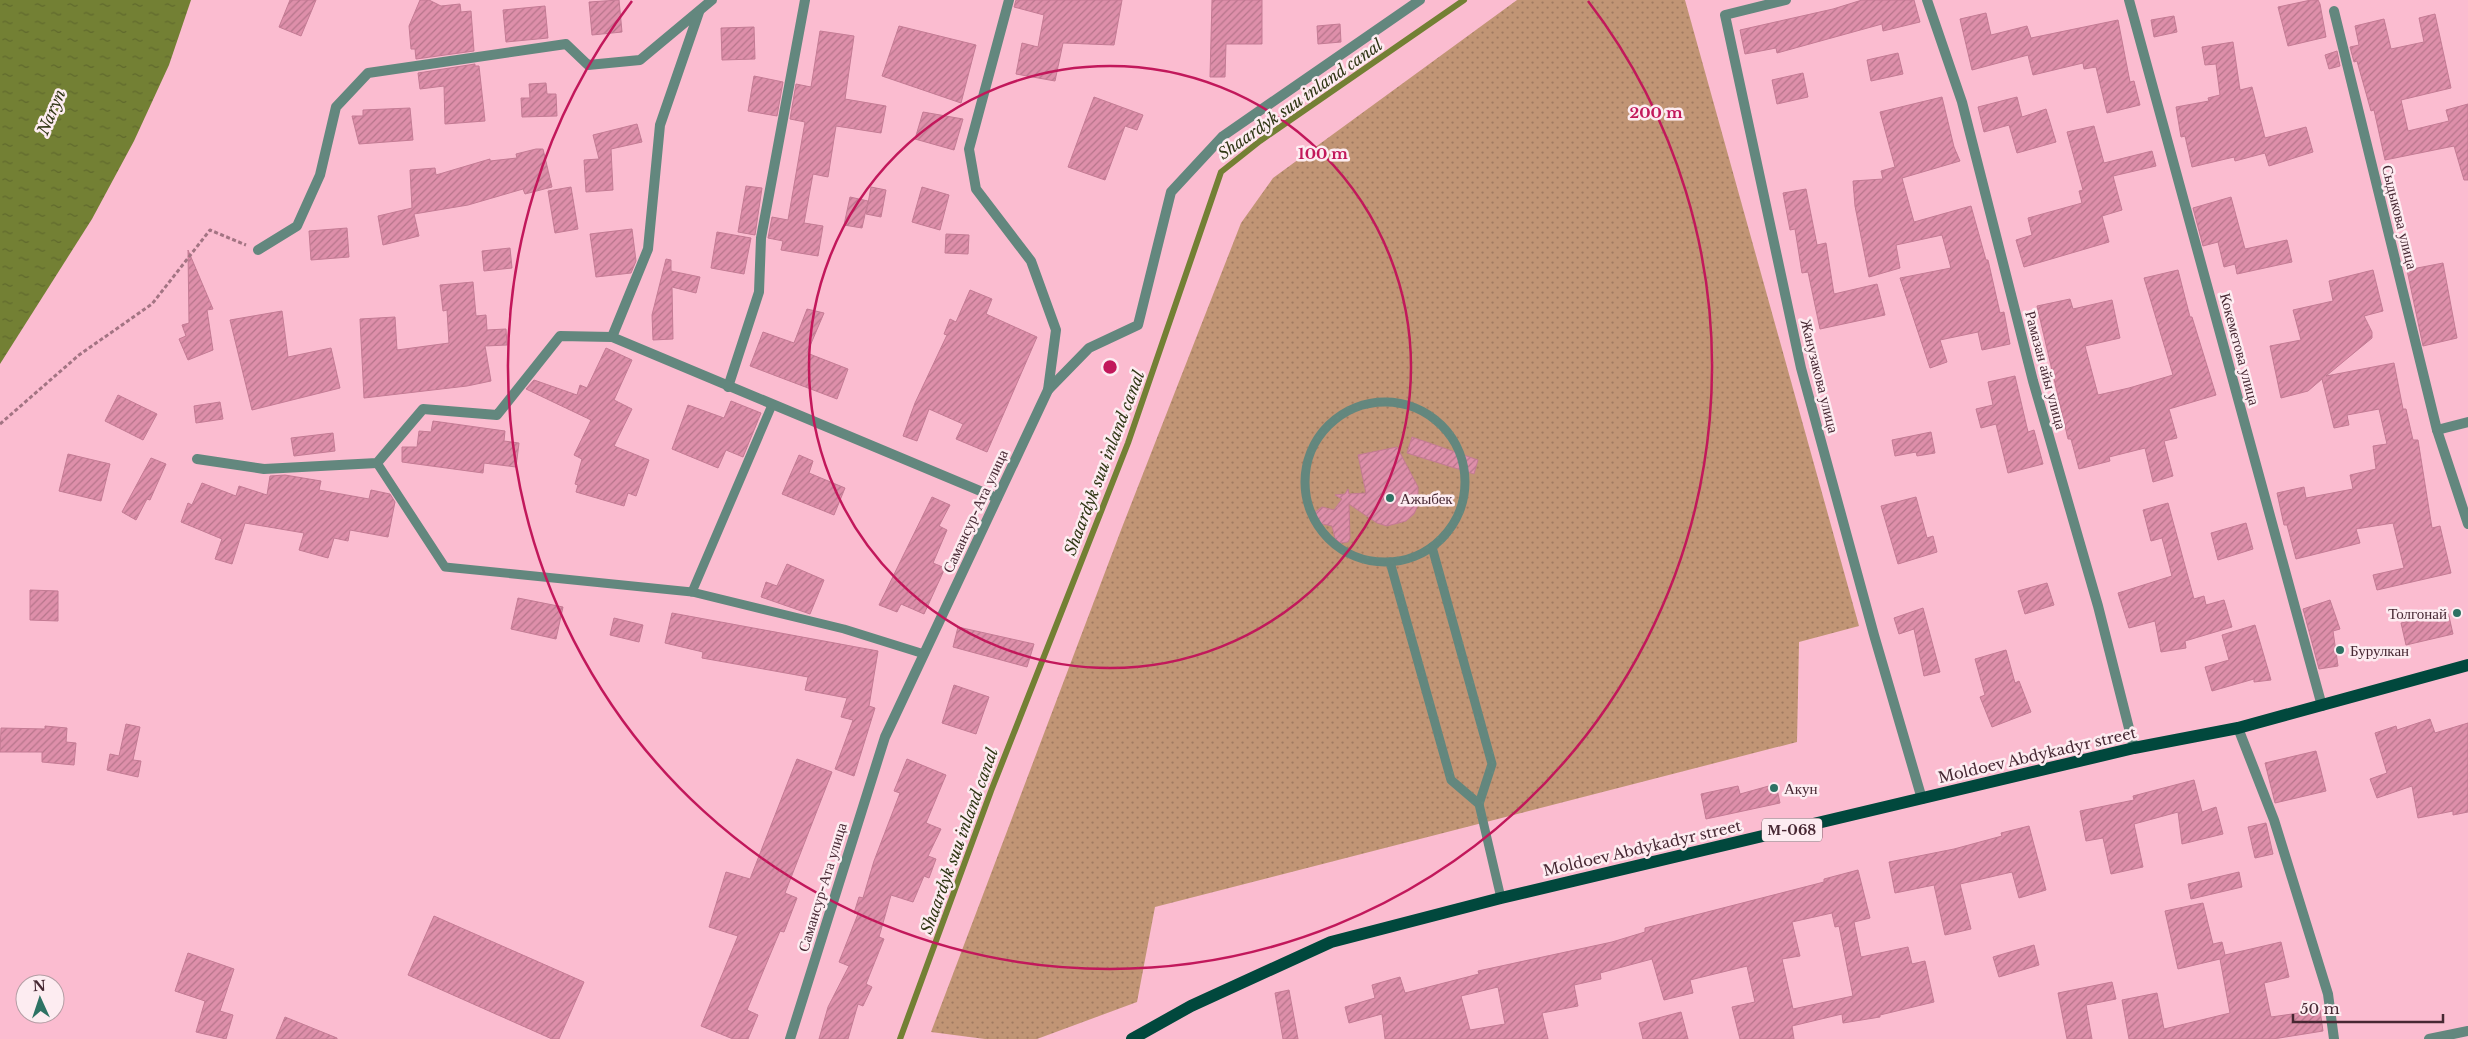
<svg xmlns="http://www.w3.org/2000/svg" width="2468" height="1039" font-family="'Libre Baskerville',serif">
<style>
.grass{fill:url(#grass-dots)}
.water{fill:url(#water-ripples)}
.lines{fill:none;stroke-linecap:round;stroke-linejoin:round}
.stream{stroke:#738034;stroke-width:6}
.building{fill:url(#building-hatch);stroke:#c47b94;fill-rule:evenodd}
.path{stroke:#a37483;stroke-width:3;stroke-dasharray:4 2.5;stroke-linecap:butt}
.lane{stroke:#63877e;stroke-width:9}
.street{stroke:#63877e;stroke-width:10}
.primary{stroke:#01483d;stroke-width:12}
.ring{fill:none;stroke:#c2185b;stroke-width:2.5}
.poi-dot{fill:#2e7264;stroke:#fdecf1;stroke-width:2}
.labels{text-anchor:middle;dominant-baseline:central;stroke-width:5;stroke-linejoin:round;paint-order:stroke}
.shield{fill:#fdecf1;stroke:#7e636c;stroke-width:1}
.shield-label{font-size:14px;font-weight:bold;fill:#472833}
.street-label{font-size:15px;fill:#472833;stroke:#fdecf1}
.poi-label{font-size:15px;fill:#472833;stroke:#fdecf1;text-anchor:start}
.water-label{font-size:16px;font-style:italic;fill:#303615;stroke:#fdecf1}
.centre{fill:#c2185b;stroke:#fdecf1;stroke-width:2.5}
.ring-label{font-size:15px;text-anchor:middle;font-weight:bold;fill:#c2185b;stroke:#fdecf1;stroke-width:5;stroke-linejoin:round;paint-order:stroke}
</style>
<defs>
<pattern id="grass-dots" width="8" height="8" patternUnits="userSpaceOnUse" patternTransform="scale(1.25)"><rect width="8" height="8" fill="#c19575"/><path d="M2 2h.1M6 6h.1" fill="none" stroke="#9f7a61" stroke-width="1.8" stroke-linecap="round"/></pattern>
<pattern id="water-ripples" width="26" height="14" patternUnits="userSpaceOnUse" patternTransform="scale(1.25)"><rect width="26" height="14" fill="#738034"/><path d="M2 4q2-2 4 0t4 0M15 11q2-2 4 0t4 0" fill="none" stroke="#60692d"/></pattern>
<pattern id="building-hatch" width="6" height="6" patternUnits="userSpaceOnUse" patternTransform="scale(1.25)"><rect width="6" height="6" fill="#de8faa"/><path d="M-1 1l2-2M0 6l6-6M5 7l2-2" fill="none" stroke="#b6758b"/></pattern>
</defs>
<rect width="100%" height="100%" fill="#fbbcd0"/>
<polygon class="grass" points="1517,0 1685,0 1859,626 1799,642 1797,742 1155,907 1137,1002 1037,1039 985,1039 931,1032 1121,530 1241,223 1273,178"/>
<polygon class="water" points="0,0 191,0 169,65 134,141 92,219 0,364"/>
<g class="lines">
<polyline class="stream" points="900,1039 991,791 1128,443 1221,172 1260,141 1464,0"/>
</g>
<g class="building">
<polygon points="290,0 316,0 301,36 279,27"/>
<polygon points="420,0 429,0 441,6 460,4 461,12 471,11 474,51 416,59 415,49 411,49 409,26"/>
<polygon points="619,0 622,32 592,35 589,2"/>
<polygon points="1016,0 1122,0 1114,45 1063,43 1055,81 1016,74 1022,43 1038,47 1044,15 1014,7"/>
<polygon points="1212,0 1262,0 1262,44 1226,44 1225,77 1210,77"/>
<polygon points="1862,0 1914,0 1920,22 1883,31 1882,24 1777,53 1776,48 1745,54 1740,30 1833,9"/>
<polygon points="2311,0 2318,0 2320,4 2326,37 2288,46 2278,7"/>
<polygon points="545,6 548,38 506,42 503,10"/>
<polygon points="1986,13 1991,35 2027,26 2031,38 2118,20 2130,82 2134,81 2140,105 2107,113 2096,67 2084,69 2083,63 2033,75 2028,55 1972,70 1960,19"/>
<polygon points="2435,14 2451,88 2401,100 2408,131 2449,121 2446,110 2468,104 2468,180 2464,180 2454,146 2385,160 2374,110 2371,111 2357,61 2354,62 2350,47 2359,45 2355,26 2384,19 2391,49 2424,42 2419,18"/>
<polygon points="2174,16 2177,32 2154,37 2151,20"/>
<polygon points="1340,24 1341,42 1318,44 1317,26"/>
<polygon points="899,26 976,45 961,103 882,76"/>
<polygon points="754,27 755,59 722,60 721,28"/>
<polygon points="820,31 854,36 845,99 886,106 881,133 836,126 828,177 813,174 804,223 823,226 818,256 781,250 783,241 768,238 772,217 788,220 805,122 790,119 796,84 811,87"/>
<polygon points="2233,42 2240,90 2252,87 2265,138 2306,127 2313,152 2269,166 2265,153 2235,161 2234,157 2192,167 2185,136 2181,137 2176,107 2209,101 2208,98 2220,95 2216,64 2205,65 2202,47"/>
<polygon points="2337,51 2340,66 2329,69 2325,55"/>
<polygon points="1898,53 1903,74 1871,81 1867,60"/>
<polygon points="475,64 475,66 479,66 485,121 445,124 444,86 420,89 418,73"/>
<polygon points="1803,73 1808,97 1777,104 1772,80"/>
<polygon points="754,76 783,82 777,116 748,111"/>
<polygon points="546,83 547,94 556,94 557,116 522,117 521,98 530,98 529,84"/>
<polygon points="1094,97 1143,115 1137,130 1125,126 1105,180 1068,167"/>
<polygon points="1942,97 1954,147 1960,161 1902,178 1914,222 1971,206 1986,260 1988,260 2000,313 2004,312 2010,344 1982,350 1978,332 1940,340 1947,362 1930,368 1900,278 1951,268 1942,235 1896,245 1900,268 1869,277 1855,206 1853,181 1883,179 1881,171 1895,167 1880,112"/>
<polygon points="2017,97 2022,117 2046,109 2056,142 2017,153 2009,125 1984,132 1978,107"/>
<polygon points="410,108 413,140 359,144 352,116 363,116 363,110"/>
<polygon points="923,112 963,119 954,150 915,139"/>
<polygon points="637,124 642,142 611,149 613,190 586,192 584,160 599,159 593,135"/>
<polygon points="2094,126 2104,163 2152,151 2156,166 2113,176 2122,210 2102,216 2109,242 2024,267 2016,240 2032,235 2028,218 2082,203 2079,191 2083,190 2067,132"/>
<polygon points="536,149 543,149 552,187 525,194 523,189 468,205 414,214 419,236 383,245 378,216 412,208 410,170 435,168 436,175 490,159 490,161 517,158 516,154"/>
<polygon points="746,186 762,188 755,235 738,232"/>
<polygon points="571,187 578,229 555,233 548,191"/>
<polygon points="871,187 886,190 881,217 866,214"/>
<polygon points="922,187 949,195 940,230 912,222"/>
<polygon points="1806,189 1817,245 1826,243 1834,294 1877,284 1885,315 1820,329 1808,272 1802,273 1795,229 1790,230 1783,193"/>
<polygon points="850,197 868,201 862,228 844,225"/>
<polygon points="2231,197 2245,249 2287,240 2292,262 2237,274 2235,264 2224,267 2218,242 2203,246 2193,208"/>
<polygon points="347,228 349,257 311,260 309,231"/>
<polygon points="632,229 636,261 631,273 596,277 590,234"/>
<polygon points="717,232 751,238 744,274 711,268"/>
<polygon points="946,234 969,235 968,254 945,253"/>
<polygon points="510,248 512,268 484,271 482,251"/>
<polygon points="188,250 213,309 207,310 213,350 188,360 179,339 186,336 182,325 189,323"/>
<polygon points="666,259 671,260 671,271 700,277 696,293 672,287 673,339 653,340 652,315"/>
<polygon points="2443,263 2457,338 2423,346 2407,270"/>
<polygon points="2178,270 2190,317 2192,317 2216,395 2169,409 2177,438 2164,441 2173,476 2153,482 2145,448 2109,457 2110,461 2079,469 2071,439 2068,439 2037,306 2070,299 2073,309 2112,300 2120,338 2085,346 2098,395 2129,388 2173,375 2144,278"/>
<polygon points="2373,270 2383,311 2364,316 2372,332 2372,338 2326,376 2394,363 2403,409 2406,409 2413,440 2418,440 2432,528 2440,526 2451,573 2377,590 2373,575 2404,568 2393,523 2356,529 2360,543 2296,559 2287,525 2284,525 2277,493 2304,487 2306,498 2353,489 2350,475 2376,469 2373,446 2387,444 2379,409 2347,415 2349,425 2334,428 2322,379 2308,391 2281,398 2270,346 2301,340 2293,310 2333,301 2329,281"/>
<polygon points="473,282 476,316 486,315 487,330 506,329 507,345 485,346 491,381 467,386 364,398 360,319 395,317 397,350 449,343 447,310 443,311 440,285"/>
<polygon points="970,290 992,299 986,314 1037,337 987,452 956,439 963,424 929,409 917,441 903,436 915,403 947,335 944,334 950,319 956,322"/>
<polygon points="807,309 824,313 807,353 848,369 837,399 750,366 763,332 794,343"/>
<polygon points="282,311 288,357 331,348 340,388 252,410 230,320"/>
<polygon points="606,348 632,360 614,400 632,409 614,446 649,460 636,496 628,493 624,506 576,492 578,485 575,484 582,459 574,455 591,420 526,389 534,380 577,395 580,385 587,388"/>
<polygon points="2015,376 2028,432 2034,430 2043,464 2008,473 1996,424 1981,428 1976,409 1993,405 1988,382"/>
<polygon points="118,395 157,414 143,440 105,421"/>
<polygon points="731,401 761,413 743,457 726,450 718,468 672,449 688,405 724,418"/>
<polygon points="220,402 223,419 196,423 194,406"/>
<polygon points="433,421 505,431 504,441 519,443 516,467 484,463 483,473 402,462 402,447 417,447 419,431 431,432"/>
<polygon points="1931,432 1935,453 1917,456 1916,452 1895,456 1892,440"/>
<polygon points="333,433 335,451 294,456 291,438"/>
<polygon points="1412,437 1478,460 1474,474 1407,453"/>
<polygon points="1397,447 1418,487 1418,505 1414,514 1406,521 1387,526 1377,523 1349,504 1350,538 1348,542 1340,543 1335,538 1332,526 1318,523 1315,512 1322,507 1334,510 1342,499 1335,495 1345,494 1348,489 1349,494 1366,493 1358,455"/>
<polygon points="68,454 110,464 101,501 59,491"/>
<polygon points="799,455 813,461 809,473 845,488 834,515 782,494"/>
<polygon points="151,458 166,464 150,500 147,499 136,520 122,512"/>
<polygon points="285,475 321,481 319,490 369,499 371,490 390,494 395,502 388,537 350,530 348,541 334,538 328,558 299,550 304,533 245,523 232,564 215,559 222,539 181,522 188,503 192,505 202,483 236,496 239,486 267,495 270,476"/>
<polygon points="932,497 950,505 939,526 947,530 933,563 945,568 924,614 901,604 897,612 879,605"/>
<polygon points="1916,497 1927,538 1933,536 1937,552 1898,564 1881,506"/>
<polygon points="2168,503 2194,599 2204,596 2206,605 2224,600 2232,627 2185,641 2186,648 2161,652 2155,621 2129,628 2118,593 2172,576 2162,538 2151,541 2143,510"/>
<polygon points="2246,523 2253,549 2218,560 2211,533"/>
<polygon points="787,564 824,580 810,614 761,597 766,582 777,586"/>
<polygon points="2047,583 2054,605 2025,614 2018,591"/>
<polygon points="30,590 58,591 58,621 30,620"/>
<polygon points="518,598 563,607 556,639 511,629"/>
<polygon points="2330,600 2340,629 2333,631 2338,666 2319,669 2303,609"/>
<polygon points="1923,608 1940,672 1924,676 1914,629 1899,634 1894,618"/>
<polygon points="2448,612 2453,634 2406,645 2401,623"/>
<polygon points="672,613 878,651 869,706 875,708 854,776 835,769 853,720 841,717 847,698 805,690 808,677 702,658 703,652 665,643"/>
<polygon points="614,618 643,625 639,642 610,635"/>
<polygon points="2255,625 2271,680 2254,682 2254,679 2212,691 2205,667 2229,660 2222,635"/>
<polygon points="958,627 1034,644 1027,667 953,647"/>
<polygon points="2006,650 2015,683 2019,681 2031,712 1992,727 1980,697 1985,695 1975,659"/>
<polygon points="954,685 989,697 976,734 942,723"/>
<polygon points="2430,719 2435,733 2468,723 2468,812 2453,815 2453,811 2418,818 2412,786 2377,798 2370,779 2387,773 2375,733 2396,726 2397,730"/>
<polygon points="126,724 140,727 133,760 141,761 138,777 107,770 110,754 119,756"/>
<polygon points="45,726 67,728 66,742 76,743 74,765 42,762 42,752 0,752 1,728 45,729"/>
<polygon points="2316,751 2326,791 2275,803 2265,763"/>
<polygon points="797,759 832,772 785,893 797,898 784,932 780,931 747,1010 758,1015 748,1039 733,1039 701,1026 738,936 709,927 726,872 750,879"/>
<polygon points="907,759 946,775 926,823 941,829 928,856 936,859 929,878 924,876 913,902 891,895 879,937 884,939 866,984 872,987 863,1006 858,1004 848,1039 819,1039 828,1007 849,966 839,962 858,914 854,913 859,897 863,898 874,861 900,793 894,791"/>
<polygon points="2194,780 2202,812 2216,807 2223,834 2182,844 2178,812 2134,824 2143,867 2111,874 2103,838 2086,841 2080,811 2134,800 2133,796"/>
<polygon points="1776,784 1780,803 1706,819 1701,794 1738,786 1740,794"/>
<polygon points="2266,823 2273,854 2255,858 2248,827"/>
<polygon points="2029,826 2046,890 2019,898 2012,872 1960,884 1971,929 1945,935 1934,885 1895,893 1889,862 1954,849 2002,836 2001,833"/>
<path d="M1858,870L1870,918L1854,922L1861,957L1908,947L1912,964L1925,961L1934,1002L1880,1015V1017L1843,1023L1842,1014L1792,1026L1794,1039H1740L1732,1007L1755,1002L1747,966L1690,980L1693,993L1664,1000L1652,959L1600,973L1601,979L1574,985L1578,1006L1542,1013L1548,1039H1385L1382,1014L1349,1023L1345,1007L1375,998L1372,985L1400,977L1405,993L1479,974L1478,971L1612,942L1645,932V928L1824,882V879ZM1832,913L1835,927L1839,926L1853,996L1793,1009L1782,959L1800,956L1792,922ZM1498,987L1505,1024L1470,1030L1461,996Z"/>
<polygon points="2239,872 2242,887 2191,899 2188,884"/>
<polygon points="2203,903 2213,944 2222,942 2225,955 2281,942 2289,977 2264,983 2271,1017 2320,1010 2323,1031 2273,1039 2129,1039 2122,1000 2157,993 2164,1029 2230,1013 2220,959 2178,969 2165,911"/>
<polygon points="434,916 584,982 559,1039 552,1039 408,975"/>
<polygon points="2034,945 2039,965 1999,977 1993,957"/>
<polygon points="188,953 234,969 220,1011 233,1015 226,1039 196,1032 205,1001 175,991"/>
<polygon points="2112,982 2116,999 2086,1005 2092,1039 2067,1039 2058,993"/>
<polygon points="1289,990 1298,1039 1283,1039 1275,993"/>
<polygon points="1681,1012 1688,1039 1643,1039 1639,1023"/>
<polygon points="285,1017 337,1038 337,1039 276,1039"/>
</g>
<g class="lines">
<polyline class="path" points="0,424 79,355 152,304 210,230 246,245"/>
<g class="lane">
<circle cx="1385" cy="482" r="80"/>
<polyline points="377,463 445,567 692,592 844,629 924,654"/>
<polyline points="1432,547 1492,764 1479,804"/>
<polyline points="1390,562 1451,780 1479,804 1501,898"/>
<polyline points="692,592 772,405"/>
</g>
<g class="street">
<polyline points="1786,0 1725,15 1801,368 1874,635 1922,799"/>
<polyline points="1927,0 1962,102 2033,381 2098,606 2134,748"/>
<polyline points="2129,0 2322,706"/>
<polyline points="2334,11 2437,430 2468,524"/>
<polyline points="258,250 297,226 320,175 336,107 368,73 566,44 588,65 640,60 712,0"/>
<polyline points="612,337 648,249 660,125 699,12"/>
<polyline points="728,387 759,292 761,238 805,0"/>
<polyline points="1048,390 1089,348 1138,325 1171,192 1223,136 1420,0"/>
<polyline points="2437,430 2468,422"/>
<polyline points="197,459 264,469 377,463 423,409 497,415 560,336 612,337 997,498"/>
<polyline points="2238,728 2274,820 2328,994 2334,1039"/>
<polyline points="790,1039 885,737 1048,390 1056,330 1031,261 976,189 969,149 1009,0"/>
<polyline points="2429,1039 2468,1031"/>
</g>
<polyline class="primary" points="1132,1039 1191,1006 1331,942 1501,898 2134,748 2238,728 2468,665"/>
</g>
<g class="ring">
<circle cx="1110" cy="367" r="301"/>
<path d="M1588 1A602 602 0 1 1 632 1"/>
</g>
<g class="poi-dot">
<circle cx="1390" cy="498" r="5"/>
<circle cx="2457" cy="613" r="5"/>
<circle cx="2340" cy="650" r="5"/>
<circle cx="1774" cy="788" r="5"/>
</g>
<g class="labels">
<rect class="shield" x="1762" y="818.5" width="60" height="23" rx="4"/>
<g class="shield-label">
<text x="1792" y="830">М-068</text>
</g>
<g class="street-label">
<text transform="translate(2400 217) rotate(76)">Сыдыкова улица</text>
<text transform="translate(2240 349) rotate(75)">Кокеметова улица</text>
<text transform="translate(2046 370) rotate(75)">Рамазан айы улица</text>
<text transform="translate(1820 376) rotate(76)">Жанузакова улица</text>
<text transform="translate(975 511) rotate(-65)">Самансур-Ата улица</text>
<text transform="translate(2037 755) rotate(-13)">Moldoev Abdykadyr street</text>
<text transform="translate(1642 848) rotate(-13)">Moldoev Abdykadyr street</text>
<text transform="translate(822 887) rotate(-73)">Самансур-Ата улица</text>
</g>
<g class="poi-label">
<text x="1400" y="498">Ажыбек</text>
<text x="2447" y="613" text-anchor="end">Толгонай</text>
<text x="2350" y="650">Бурулкан</text>
<text x="1784" y="788">Акун</text>
</g>
<g class="water-label">
<text transform="translate(1300 99) rotate(-35)">Shaardyk suu inland canal</text>
<text transform="translate(51 112) rotate(-67)">Naryn</text>
<text transform="translate(1104 463) rotate(-69)">Shaardyk suu inland canal</text>
<text transform="translate(959 841) rotate(-70)">Shaardyk suu inland canal</text>
</g>
</g>
<circle cx="1110" cy="367" r="8" class="centre"/>
<g class="ring-label">
<text x="1656" y="118">200 m</text>
<text x="1323" y="159">100 m</text>
</g>
<g transform="translate(40 999) rotate(357)"><circle r="24" fill="#fdecf1" stroke="#b49ea5"/>
<path d="M0-4L9 19L0 12L-9 19Z" fill="#2e7264"/>
<text y="-8" font-size="14" font-weight="bold" text-anchor="middle" fill="#472833">N</text>
</g>
<path d="M2293 1014v8h150v-8" fill="none" stroke="#472833" stroke-width="2.5"/>
<text x="2300" y="1014" font-size="15" fill="#472833" stroke="#fdecf1" stroke-width="4" paint-order="stroke">50 m</text>
</svg>
